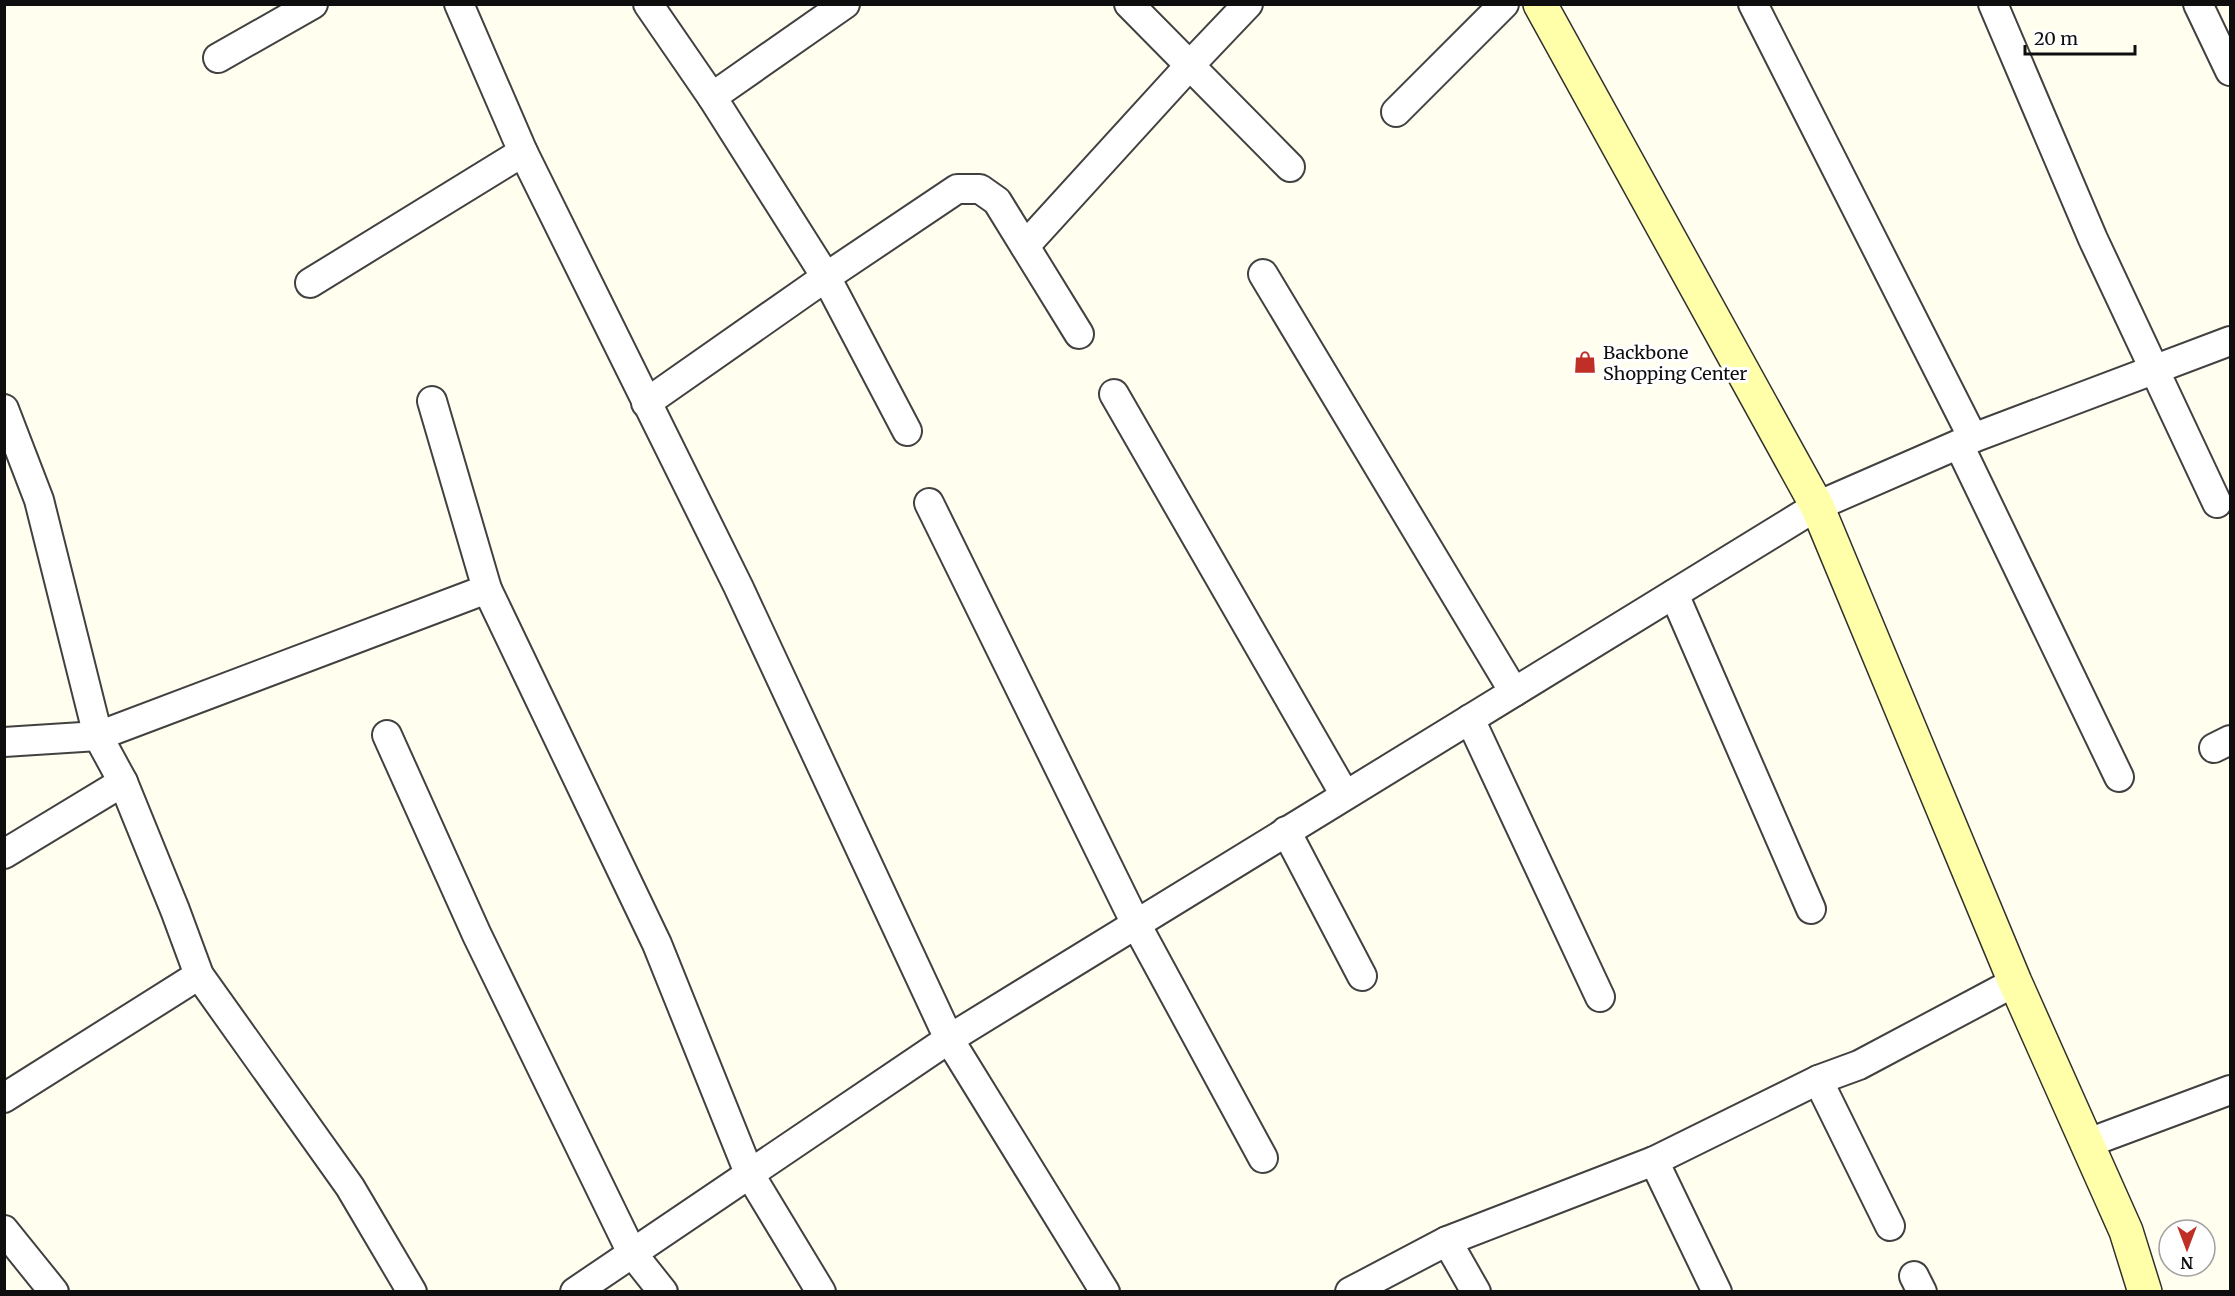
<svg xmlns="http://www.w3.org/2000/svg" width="2235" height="1296" font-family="Merriweather,serif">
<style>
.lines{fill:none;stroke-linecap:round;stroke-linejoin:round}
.street-casing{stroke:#414141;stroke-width:32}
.secondary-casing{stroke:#303030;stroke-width:36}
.street{stroke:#fff;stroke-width:28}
.secondary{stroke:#ffa;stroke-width:33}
.labels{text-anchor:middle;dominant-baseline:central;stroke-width:6;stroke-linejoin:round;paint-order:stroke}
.poi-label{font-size:18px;fill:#0e0e0e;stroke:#fff;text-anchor:start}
</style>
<rect width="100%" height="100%" fill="#fffeef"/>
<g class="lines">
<g class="street-casing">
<g id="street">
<polyline points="459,4 523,152 738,586 949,1039 1105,1292"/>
<polyline points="648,4 712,97 826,277 907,431"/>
<polyline points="1129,4 1290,167"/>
<polyline points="1753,4 1973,438"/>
<polyline points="1993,4 2093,239 2217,503"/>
<polyline points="2198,4 2230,71"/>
<polyline points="218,58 313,4"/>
<polyline points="712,97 845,4"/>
<polyline points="1396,112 1504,4"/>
<polyline points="1025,246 1190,65 1248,4"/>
<polyline points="1263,274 1514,692"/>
<polyline points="310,283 523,152"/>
<polyline points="1114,394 1345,795"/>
<polyline points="646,403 826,277 957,189 980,189 997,201 1079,334"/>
<polyline points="4,409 39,500 98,736 123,782 175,910 199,975 350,1187 412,1292"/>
<polyline points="1959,445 2119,777"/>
<polyline points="929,503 1136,924 1263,1158"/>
<polyline points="487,589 657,944 749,1173 821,1292"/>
<polyline points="1674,594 1811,909"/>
<polyline points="1470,719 1600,997"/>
<polyline points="387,735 477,935 632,1253 663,1292"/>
<polyline points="4,742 98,736 487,589 432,401"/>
<polyline points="2214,748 2230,740"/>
<polyline points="1286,831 1362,976"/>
<polyline points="4,854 123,782"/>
<polyline points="1818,1080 1890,1226"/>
<polyline points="4,1098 199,975"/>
<polyline points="2088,1143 2230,1090"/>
<polyline points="1654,1161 1717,1292"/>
<polyline points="4,1230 54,1292"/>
<polyline points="1914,1276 1922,1292"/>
<polyline points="575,1292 949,1039 1817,506 1973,438 2230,341"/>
<polyline points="1350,1292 1447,1241"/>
<polyline points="1476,1292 1447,1241 1654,1161 1818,1080 1859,1065 2015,982"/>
</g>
</g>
<g class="secondary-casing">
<polyline id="secondary" points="1540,4 1817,506 2015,982 2126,1231 2145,1292"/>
</g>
<use href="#street" class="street"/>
<use href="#secondary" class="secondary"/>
</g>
<defs>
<g id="shop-bare" transform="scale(1.8)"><path d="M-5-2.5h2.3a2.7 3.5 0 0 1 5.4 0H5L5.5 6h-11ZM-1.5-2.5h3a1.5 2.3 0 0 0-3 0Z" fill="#bf2f25" stroke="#fff" stroke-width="2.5" paint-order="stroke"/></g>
</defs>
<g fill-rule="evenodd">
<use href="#shop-bare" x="1585" y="362"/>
</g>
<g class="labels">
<g class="poi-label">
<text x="1603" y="352">Backbone<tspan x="1603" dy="21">Shopping Center</tspan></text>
</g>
</g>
<rect width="2235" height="1296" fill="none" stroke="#0e0e0e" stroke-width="12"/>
<g transform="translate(2187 1248) rotate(180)"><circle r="28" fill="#ffffff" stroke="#9f9f9f" stroke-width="1.5"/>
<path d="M0-4.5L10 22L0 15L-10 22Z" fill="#bf2f25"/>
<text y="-9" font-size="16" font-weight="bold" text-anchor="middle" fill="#0e0e0e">N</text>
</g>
<path d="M2025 45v9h110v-9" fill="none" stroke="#0e0e0e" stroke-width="3"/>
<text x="2034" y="45" font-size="18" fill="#0e0e0e" stroke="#ffffff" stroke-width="4.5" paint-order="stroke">20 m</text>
</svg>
